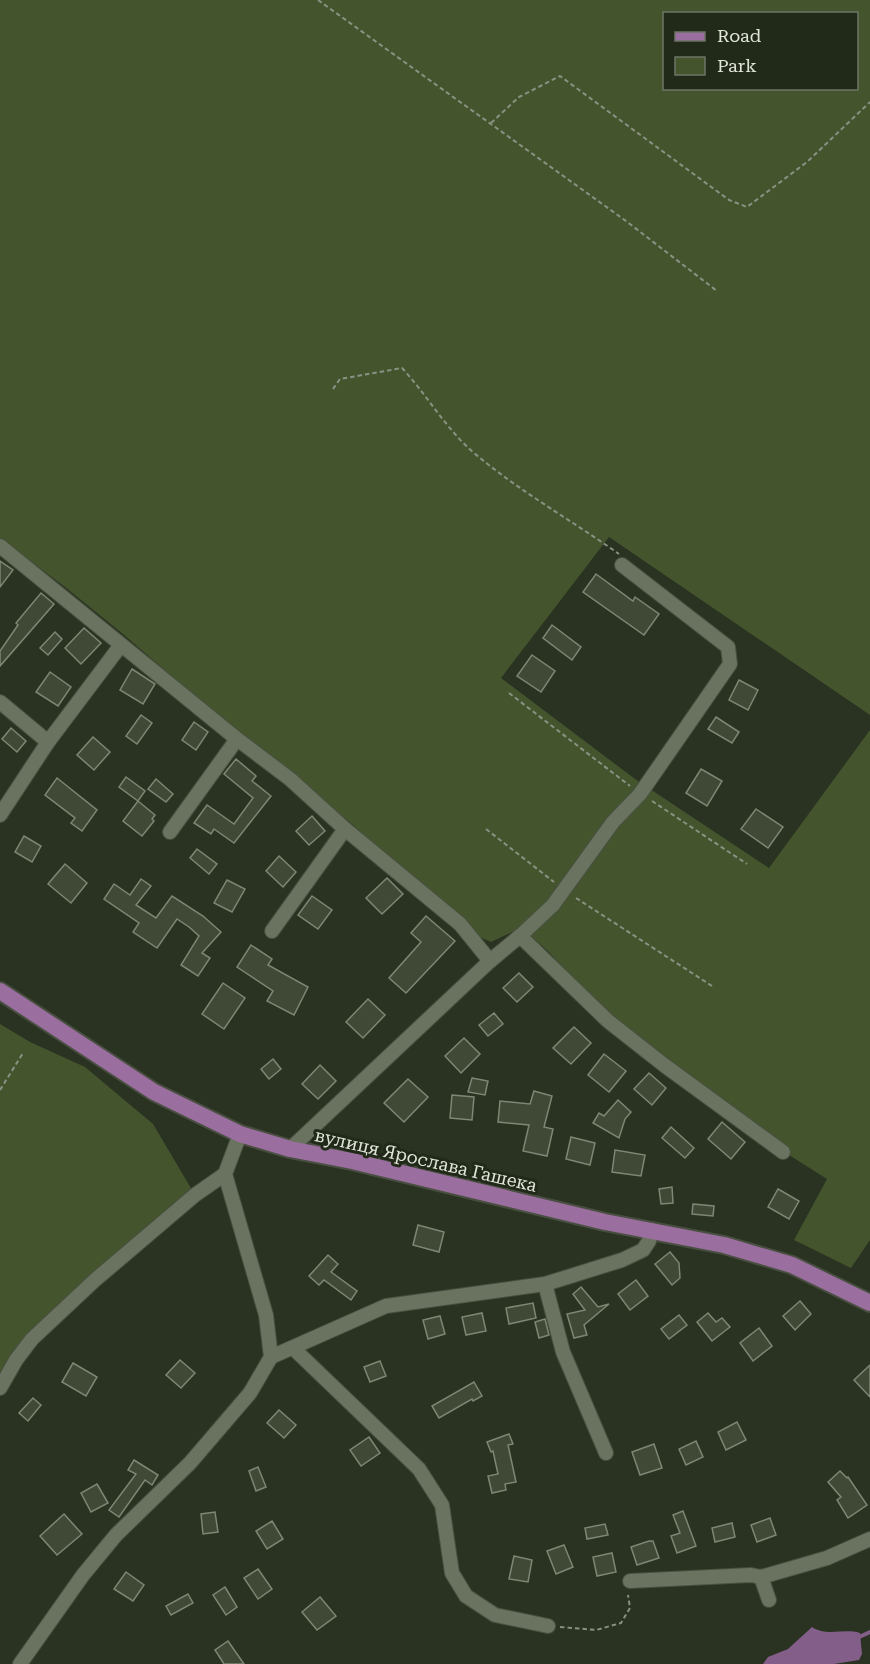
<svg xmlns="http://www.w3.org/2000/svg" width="870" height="1664" font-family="'Roboto Serif',serif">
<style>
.green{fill:#44552e;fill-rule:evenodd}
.water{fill:#835e88}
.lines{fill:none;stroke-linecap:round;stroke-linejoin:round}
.stream{stroke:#835e88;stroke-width:4}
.building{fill:#404836;stroke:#7d8773;stroke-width:1.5}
.minor-casing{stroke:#484f40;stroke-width:16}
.major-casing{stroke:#484f40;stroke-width:20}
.path{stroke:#8a9183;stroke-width:2;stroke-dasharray:4.5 3;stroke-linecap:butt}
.minor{stroke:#69735f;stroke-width:14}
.major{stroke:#9a6e9e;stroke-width:16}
.labels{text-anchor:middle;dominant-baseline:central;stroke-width:6;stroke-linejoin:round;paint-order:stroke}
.street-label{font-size:18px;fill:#e0e5da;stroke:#212918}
</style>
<rect width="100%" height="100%" fill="#2a3221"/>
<g class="green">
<path d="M0,0H870V715L609,537L501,678L635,779L769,868L870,730V1240L851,1268L794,1240L827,1179L770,1143L733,1109L682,1069L637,1040L586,993L548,951L533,938L523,933L512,932L491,942L475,935L352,824L221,719L123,634L65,587L0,538ZM664,14H856V88H664Z"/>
<polygon points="0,1024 30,1042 85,1067 153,1124 195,1195 32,1339 0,1388"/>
</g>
<path class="water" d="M812,1627C827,1637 843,1628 860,1633L862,1654L859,1660L834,1664H763L768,1657L788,1649Z"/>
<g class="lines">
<polyline class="stream" points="857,1638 870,1632"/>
</g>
<g class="building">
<polygon points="0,561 13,570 0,587"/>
<polygon points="596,574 633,601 635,597 659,614 644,635 583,592"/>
<polygon points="41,593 54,604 0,666 0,651 18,625 16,623"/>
<polygon points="552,625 581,647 572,660 543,638"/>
<polygon points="84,628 101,643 81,664 65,648"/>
<polygon points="55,632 62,639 48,655 40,648"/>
<polygon points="532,655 555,671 541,692 517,676"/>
<polygon points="132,669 155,684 143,704 120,690"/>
<polygon points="50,672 71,687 58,706 36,692"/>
<polygon points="739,680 758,690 748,710 729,700"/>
<polygon points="141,715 152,723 137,744 126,736"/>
<polygon points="716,717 739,732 732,743 708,729"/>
<polygon points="194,722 208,732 196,750 182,740"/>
<polygon points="11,728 26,741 17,752 2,739"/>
<polygon points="93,737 110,752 94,770 77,755"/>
<polygon points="236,759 256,776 252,781 271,796 234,843 214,829 211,834 194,823 207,805 234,824 253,798 224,774"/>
<polygon points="701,769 722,781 707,806 686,793"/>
<polygon points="126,777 145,791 138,801 119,787"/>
<polygon points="57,778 97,810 82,831 71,823 75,818 45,795"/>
<polygon points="156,779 173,794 166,802 148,789"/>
<polygon points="138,801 155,815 152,819 154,821 142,836 123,821"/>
<polygon points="756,809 783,827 768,848 741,829"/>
<polygon points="312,816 325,831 309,845 296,831"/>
<polygon points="24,836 41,846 32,862 15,852"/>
<polygon points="197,849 217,864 209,874 190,858"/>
<polygon points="279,856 296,872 283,887 266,871"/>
<polygon points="65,864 87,883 71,903 48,884"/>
<polygon points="387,878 403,894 382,914 366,898"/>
<polygon points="141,879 151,886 136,905 156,918 172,896 203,916 221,932 202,953 210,958 198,976 181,965 199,936 189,927 177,919 157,948 133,932 139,923 104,899 114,884 130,895"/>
<polygon points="227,880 245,889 232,912 214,903"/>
<polygon points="312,896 332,910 318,929 298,915"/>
<polygon points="426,916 455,941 406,993 389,978 421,942 411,933"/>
<polygon points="251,945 272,959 268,965 308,987 294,1015 267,1001 273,991 237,967"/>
<polygon points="519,973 533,987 517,1002 503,988"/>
<polygon points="223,983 245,998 224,1029 202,1014"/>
<polygon points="368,999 385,1015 363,1038 346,1022"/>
<polygon points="494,1013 503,1024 488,1036 479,1025"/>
<polygon points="574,1027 591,1043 571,1064 553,1048"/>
<polygon points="464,1038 480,1054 461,1073 445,1056"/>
<polygon points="604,1054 626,1071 609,1092 588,1075"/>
<polygon points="273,1059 281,1069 269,1079 261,1069"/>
<polygon points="320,1065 336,1081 318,1099 302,1084"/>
<polygon points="649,1073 666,1088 652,1105 634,1089"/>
<polygon points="472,1078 488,1081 485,1095 468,1092"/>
<polygon points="408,1079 428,1097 404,1122 384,1103"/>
<polygon points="534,1091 552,1096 544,1127 553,1129 547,1156 523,1151 529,1125 498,1122 500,1101 530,1104"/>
<polygon points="452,1095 474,1097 472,1120 450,1118"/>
<polygon points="618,1100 631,1112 625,1119 619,1138 593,1123 599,1113 604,1116"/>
<polygon points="722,1122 745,1142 731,1159 708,1139"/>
<polygon points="671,1127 694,1148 685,1158 662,1138"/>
<polygon points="571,1137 595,1143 590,1165 566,1159"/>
<polygon points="615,1150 645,1155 641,1176 612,1172"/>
<polygon points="672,1187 673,1203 661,1204 659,1189"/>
<polygon points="778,1189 799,1201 789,1219 768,1207"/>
<polygon points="693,1204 714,1206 713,1216 692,1214"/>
<polygon points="418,1225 444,1232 439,1252 413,1245"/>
<polygon points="670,1252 679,1263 680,1278 672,1285 655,1264"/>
<polygon points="328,1255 338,1264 331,1272 357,1291 351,1300 324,1280 319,1285 309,1276"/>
<polygon points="636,1280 648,1296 630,1310 618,1294"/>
<polygon points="581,1287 598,1307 609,1304 584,1325 587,1335 574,1338 567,1314 585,1310 573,1294"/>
<polygon points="800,1301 811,1314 795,1330 783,1316"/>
<polygon points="533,1303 536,1318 509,1324 506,1308"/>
<polygon points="482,1313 486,1331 466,1335 462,1317"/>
<polygon points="708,1313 716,1322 722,1318 730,1327 712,1341 697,1322"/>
<polygon points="679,1315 687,1325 669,1339 661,1329"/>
<polygon points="440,1316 445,1334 428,1339 423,1320"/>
<polygon points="545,1319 549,1335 539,1338 535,1322"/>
<polygon points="759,1328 772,1346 753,1361 740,1343"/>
<polygon points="180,1360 195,1373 181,1388 166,1375"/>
<polygon points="380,1361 386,1376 370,1382 364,1367"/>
<polygon points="73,1363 97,1377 86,1396 62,1382"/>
<polygon points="870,1365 870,1397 854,1380"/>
<polygon points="474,1382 482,1396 473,1401 472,1399 439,1418 432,1406"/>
<polygon points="33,1398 41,1405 28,1421 19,1413"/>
<polygon points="279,1410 296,1425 284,1438 267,1423"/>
<polygon points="737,1422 746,1440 726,1450 718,1432"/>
<polygon points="509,1434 513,1444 508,1445 516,1482 505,1484 506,1490 492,1493 488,1476 498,1474 493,1451 491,1452 487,1442"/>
<polygon points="369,1437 380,1453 361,1466 350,1450"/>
<polygon points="696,1441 703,1457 686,1465 679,1449"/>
<polygon points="654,1444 662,1468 640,1475 632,1452"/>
<polygon points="134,1460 158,1475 152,1485 145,1480 119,1517 109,1510 136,1474 128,1470"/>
<polygon points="258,1467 266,1487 256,1491 249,1471"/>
<polygon points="840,1471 847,1478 848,1477 867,1505 848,1518 837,1500 841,1497 828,1482"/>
<polygon points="97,1484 108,1503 91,1512 81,1493"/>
<polygon points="683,1511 696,1546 677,1553 671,1536 680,1533 673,1515"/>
<polygon points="215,1512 218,1532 203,1534 201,1514"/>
<polygon points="64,1514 82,1534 57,1555 40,1536"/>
<polygon points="770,1518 776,1535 757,1542 751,1525"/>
<polygon points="272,1521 283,1539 267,1549 256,1531"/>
<polygon points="732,1523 735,1537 715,1542 712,1528"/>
<polygon points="605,1524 608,1535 587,1539 585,1528"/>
<polygon points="649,1541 653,1541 659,1558 637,1565 631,1547"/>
<polygon points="564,1545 573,1567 556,1574 547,1551"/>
<polygon points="612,1553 616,1572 597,1576 593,1557"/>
<polygon points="514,1556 532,1560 528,1582 509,1579"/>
<polygon points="258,1569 272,1589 258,1599 244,1578"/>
<polygon points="126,1572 144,1585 133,1601 114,1589"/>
<polygon points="225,1587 237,1607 226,1615 213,1595"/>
<polygon points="188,1594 193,1603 171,1615 166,1606"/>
<polygon points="320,1597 336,1616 317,1630 302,1612"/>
<polygon points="228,1641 244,1664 224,1664 215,1650"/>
</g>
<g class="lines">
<g class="minor-casing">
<g id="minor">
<polyline points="0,546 237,739 290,779 345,829 460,924 490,961"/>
<polyline points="0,702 48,742"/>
<polyline points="0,815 48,742 121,645"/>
<polyline points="170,832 237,739"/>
<polyline points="272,931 345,829"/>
<polyline points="520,936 553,905 613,822 640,794 730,664 728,647 622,565"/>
<polyline points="290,1149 490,961 520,936 608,1021 664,1065 783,1152"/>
<polyline points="545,1284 563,1352 606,1453"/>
<polyline points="293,1348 419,1469 442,1505 452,1573 466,1596 495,1615 548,1626"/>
<polyline points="271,1357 386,1306 545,1284 622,1260 643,1250 649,1241 651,1230"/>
<polyline points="0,1388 16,1360 32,1339 95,1280 195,1195 225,1174"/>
<polyline points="761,1577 769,1600"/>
<polyline points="630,1581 751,1575 761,1577 827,1558 870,1539"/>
<polyline points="20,1664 83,1575 116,1535 190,1463 250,1393 271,1357 266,1315 225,1174 240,1134"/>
</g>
</g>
<g class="major-casing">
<polyline id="major" points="0,991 154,1092 240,1134 290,1149 352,1161 605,1222 724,1245 792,1265 870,1303"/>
</g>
<g class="path">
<polyline points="318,0 626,221 717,291"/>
<polyline points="491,123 519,97 560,76 729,200 747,207 807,162 870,102"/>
<path d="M333,389L340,379L402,368C427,395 446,429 474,453C519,491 571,520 619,554"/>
<polyline points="509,693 630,786"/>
<polyline points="652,801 747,864"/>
<polyline points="486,829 554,882"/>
<polyline points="576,898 712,986"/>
<polyline points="0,1090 23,1053"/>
<polyline points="560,1627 596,1630 621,1623 630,1608 628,1595"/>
</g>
<use href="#minor" class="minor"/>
<use href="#major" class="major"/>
</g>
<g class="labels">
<g class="street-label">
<text transform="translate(426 1160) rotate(13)">вулиця Ярослава Гашека</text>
</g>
</g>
<rect x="663" y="12" width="195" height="78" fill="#212918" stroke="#6d7466" stroke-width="1.5"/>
<rect x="675" y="32" width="30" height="9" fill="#9a6e9e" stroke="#6d7466" stroke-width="1.5"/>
<text x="717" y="42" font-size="18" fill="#e0e5da">Road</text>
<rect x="675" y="57" width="30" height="18" fill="#44552e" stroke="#6d7466" stroke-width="1.5"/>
<text x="717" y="72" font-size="18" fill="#e0e5da">Park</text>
</svg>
